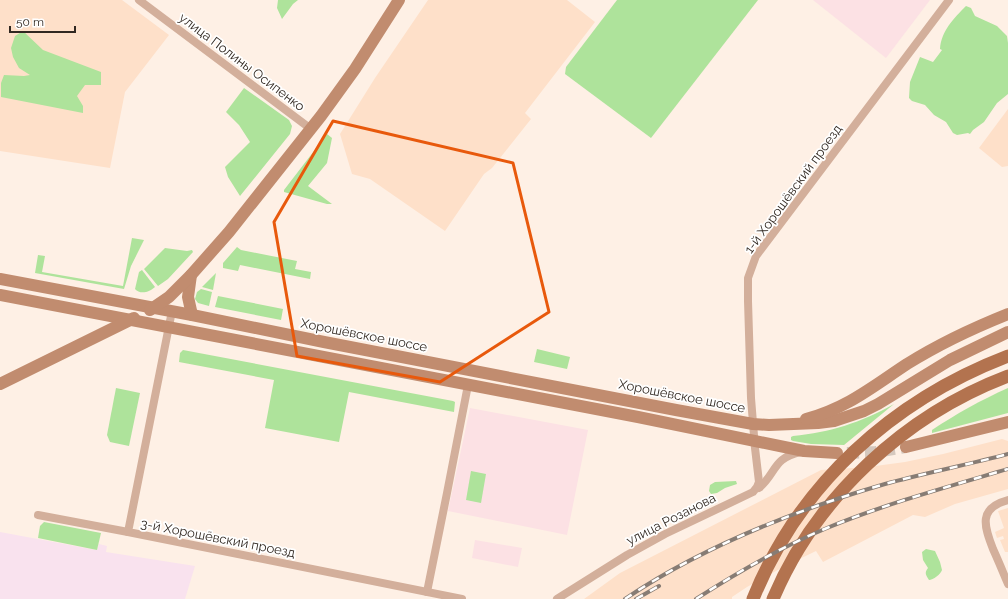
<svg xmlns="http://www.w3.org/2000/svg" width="1008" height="599" font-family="Raleway,sans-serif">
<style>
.built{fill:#fee0c9}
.industrial{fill:#f9e2ee}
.education{fill:#fce1e4}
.green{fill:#aee39b}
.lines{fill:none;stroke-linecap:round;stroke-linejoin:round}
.secondary-tunnel{stroke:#d5c8be;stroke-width:12;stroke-dasharray:12 6;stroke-linecap:butt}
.street{stroke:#d3af9b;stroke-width:8}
.secondary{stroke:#c18c6f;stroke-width:12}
.primary{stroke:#b3734f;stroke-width:13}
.rail-casing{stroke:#877c74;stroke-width:4}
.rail{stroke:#fff;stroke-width:2.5;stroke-dasharray:8;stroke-linecap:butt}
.marked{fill:none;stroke:#e8590c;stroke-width:3;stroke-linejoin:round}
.labels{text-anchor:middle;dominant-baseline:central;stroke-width:3.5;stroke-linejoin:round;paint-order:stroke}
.street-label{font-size:13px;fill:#312821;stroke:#fff}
</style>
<rect width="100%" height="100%" fill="#fef0e5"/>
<g class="built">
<polygon points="0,0 122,0 169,35 125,92 110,168 0,151"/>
<polygon points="428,0 567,0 595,22 525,113 531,119 492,168 484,174 445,231 370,179 352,174 340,134 375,78"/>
<polygon points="1008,109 1008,166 1002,167 979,148"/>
<polygon points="1002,439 1008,441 1008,489 955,504 925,517 913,515 823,562 816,551 785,566 747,587 732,597 732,599 584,599 620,573 821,470 868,467 905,462 943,454"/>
<polygon points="1008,508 1008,552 1005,552 1000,540 1004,539 1003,536 997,538 995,532 1004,528 998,511"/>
</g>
<polygon class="industrial" points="0,532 97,550 99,544 107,546 106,552 195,566 185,599 0,599"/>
<g class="education">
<polygon points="813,0 930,0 886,58"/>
<polygon points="470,408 588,430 567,535 448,511"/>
<polygon points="475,540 522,548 518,567 472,558"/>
</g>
<g class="green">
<polygon points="278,0 298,0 293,4 282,19 277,8"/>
<polygon points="617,0 758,0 651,138 565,74 566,67"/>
<path d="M966,6L971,8L975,16L997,26L1007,36L1008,43V94L997,103L984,122L973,130L970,134L968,133L957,135L953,133L946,122L934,115L925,105L912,101L909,98L910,82L920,57L933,62L942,50L940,49C941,31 954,18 966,6Z"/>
<polygon points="23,31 43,50 101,72 101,85 85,85 77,96 83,106 83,113 1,97 1,83 4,75 24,76 30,75 19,68 13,57 11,48 15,36"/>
<polygon points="244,88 289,120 292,126 290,134 240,196 228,177 225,167 250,142 239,125 226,112"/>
<polygon points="327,134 332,138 327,163 308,186 332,204 327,204 284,192 284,190"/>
<polygon points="132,238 144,240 131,266 124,289 35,273 38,255 45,256 42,272 123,286"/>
<polygon points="237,247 241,250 297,261 295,269 311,272 310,279 240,265 238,271 223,268 223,263"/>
<polygon points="165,248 187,251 192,250 193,252 168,279 158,286 144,269"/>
<path d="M142,270L155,287C150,292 140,295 135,289L139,272Z"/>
<polygon points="216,273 213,290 202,287"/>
<polygon points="201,289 212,292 209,306 198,303 195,299 197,292"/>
<polygon points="218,296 283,309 281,320 215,307"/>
<polygon points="537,349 570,357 567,369 534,362"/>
<polygon points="183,350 453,401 455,402 454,412 349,392 339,442 265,428 274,380 179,362 180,353"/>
<polygon points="116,388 140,393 129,446 110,442 107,435"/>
<path d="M1008,388V413L932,433V430C956,414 981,400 1008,388Z"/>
<path d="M894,404L844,445L811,444L793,441L791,440V437L793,436C831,432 860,423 894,404Z"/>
<polygon points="471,471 486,474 481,503 466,500"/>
<polygon points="736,481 737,484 725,488 717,493 711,494 709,491 710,485 715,482"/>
<polygon points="44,522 101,533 97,550 38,538 40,526"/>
<path d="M926,549L935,551L940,562L942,570C941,574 933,580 929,580C926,575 924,573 928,568L923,560L922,552Z"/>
</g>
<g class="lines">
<polyline class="secondary-tunnel" points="847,453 876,452 906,447"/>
<g class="street">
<polyline points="139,0 311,129"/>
<polyline points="172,311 128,532 462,599"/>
<path d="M759,488C777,473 772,458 801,452"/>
<path d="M1008,500C978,508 984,526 993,549C998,560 1003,572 1008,584"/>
<polyline points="38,515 128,532"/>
<polyline points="427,592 447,493 468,385"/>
<polyline points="557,599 627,555 665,534 753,492 757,487 759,482 755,448 751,398 748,301 748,278 756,256 949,0"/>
</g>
<g class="secondary">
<polyline points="191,275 188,297 192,315"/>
<polyline points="0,279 192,315 324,342 676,410 753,424 769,425 818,423 834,421 864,411 878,404 950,360 1008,332"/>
<polyline points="0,295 638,417 804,451 837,453"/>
<polyline points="150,310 169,297 191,275 229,232 321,116 355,69 399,0"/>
<polyline points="0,384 134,318"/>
<path d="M806,419C847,408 872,387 907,364C939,344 973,328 1008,314"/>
<polyline points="906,447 1008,422"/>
</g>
<g class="primary">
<path d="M753,599C799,484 893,400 1008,356"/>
<path d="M773,599C816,497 905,415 1008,376"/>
</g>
<g class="rail-casing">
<g id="rail">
<path d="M625,599C702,547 796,510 885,484C925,473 967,465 1008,454"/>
<polyline points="636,599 659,586"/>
<path d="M696,599C738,572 781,547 827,528C885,504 947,487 1008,469"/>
</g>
</g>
<use href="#rail" class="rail"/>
</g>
<path class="marked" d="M333,121L513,163L549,312L440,382L297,356L274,222Z"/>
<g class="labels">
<g class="street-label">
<text transform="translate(242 62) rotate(37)">улица Полины Осипенко</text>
<text transform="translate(793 189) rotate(-54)">1-й Хорошёвский проезд</text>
<text transform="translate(364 335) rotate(11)">Хорошёвское шоссе</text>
<text transform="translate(682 396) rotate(11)">Хорошёвское шоссе</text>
<text transform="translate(671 519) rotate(-27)">улица Розанова</text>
<text transform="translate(218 538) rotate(11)">3-й Хорошёвский проезд</text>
</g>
</g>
<path d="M10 26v6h65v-6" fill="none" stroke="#312821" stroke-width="2"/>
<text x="16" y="26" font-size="12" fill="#312821" stroke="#ffffff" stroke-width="3" paint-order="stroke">50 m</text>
</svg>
